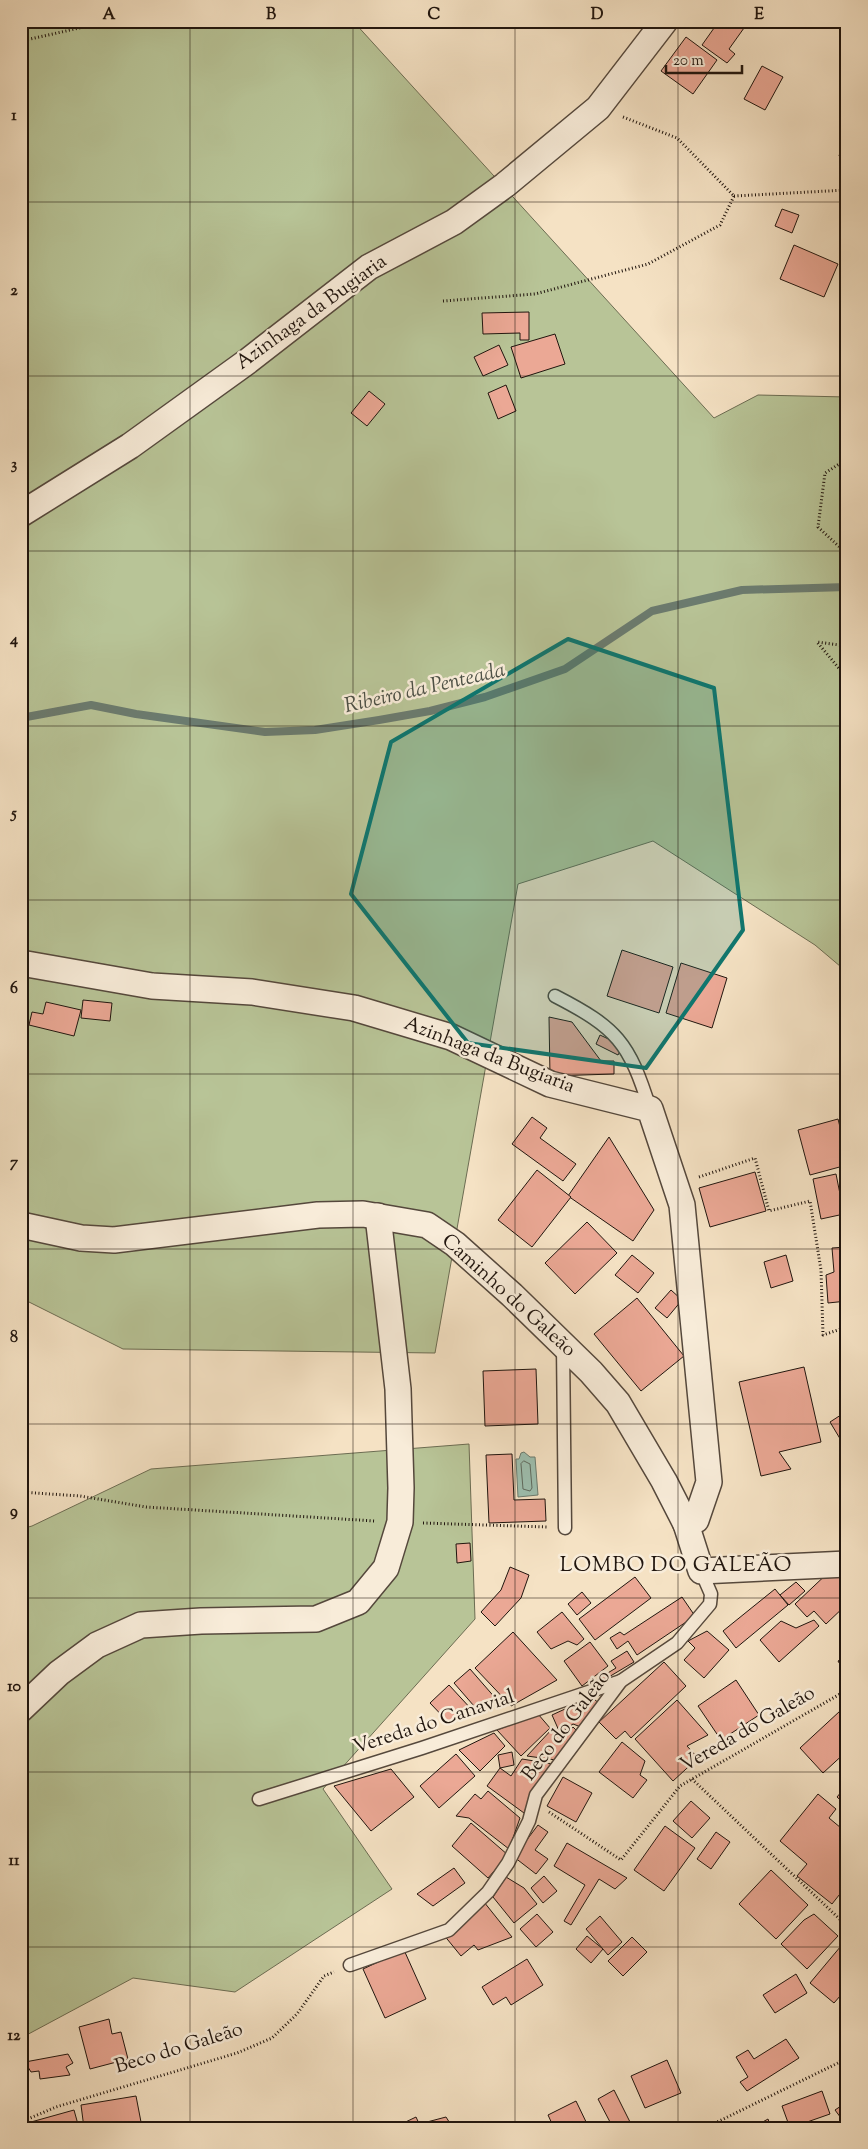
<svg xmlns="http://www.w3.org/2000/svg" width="868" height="2149" font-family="'Sorts Mill Goudy',serif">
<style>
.green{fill:#b8c497;stroke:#6c6c52}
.water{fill:#9dbfaf;stroke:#6b7b6f}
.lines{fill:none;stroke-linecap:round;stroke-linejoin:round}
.shore{stroke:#5e6a5e;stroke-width:1}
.stream{stroke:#6b7b6f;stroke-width:8}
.building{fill:#eba895;stroke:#20150e}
.service-casing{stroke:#55483c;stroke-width:15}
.minor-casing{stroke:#55483c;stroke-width:28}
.path{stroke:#20150e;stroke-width:3;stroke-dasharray:1 2.5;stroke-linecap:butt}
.service{stroke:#f8ecd9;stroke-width:12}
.minor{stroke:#f8ecd9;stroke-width:25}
.marked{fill:#0f766e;fill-opacity:0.2;stroke:#0f766e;stroke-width:4;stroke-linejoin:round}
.grid{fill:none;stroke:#20150e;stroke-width:1;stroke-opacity:0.55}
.labels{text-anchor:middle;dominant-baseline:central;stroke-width:5;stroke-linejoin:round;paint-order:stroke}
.street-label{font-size:20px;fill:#20150e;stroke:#f8ecd9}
.water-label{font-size:21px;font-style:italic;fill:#4c5046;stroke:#f8ecd9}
.neighbourhood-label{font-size:21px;letter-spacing:1px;fill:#20150e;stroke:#f8ecd9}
.neatline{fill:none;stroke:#20150e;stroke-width:2}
.grid-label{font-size:16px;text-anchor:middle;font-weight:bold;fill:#20150e}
</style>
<rect width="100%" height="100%" fill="#f5e2c4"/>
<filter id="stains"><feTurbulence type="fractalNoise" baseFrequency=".004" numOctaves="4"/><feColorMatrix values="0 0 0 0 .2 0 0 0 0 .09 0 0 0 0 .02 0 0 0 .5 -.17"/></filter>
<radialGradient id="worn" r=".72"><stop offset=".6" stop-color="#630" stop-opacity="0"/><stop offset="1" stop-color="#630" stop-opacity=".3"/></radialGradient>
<g class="green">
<polygon points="21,21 353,21 714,418 758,395 847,397 847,972 815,945 653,841 518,884 435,1353 123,1349 21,1298"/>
<polygon points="469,1444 475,1619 323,1789 392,1889 235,1992 133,1978 21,2038 21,1529 32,1526 151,1469"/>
</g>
<polygon class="water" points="524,1452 530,1457 535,1457 538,1495 518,1497 516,1459 519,1459 521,1453"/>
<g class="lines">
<polygon class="shore" points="524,1461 530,1464 532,1488 530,1491 523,1489 521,1464"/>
<polyline class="stream" points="21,718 91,705 136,714 265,732 315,730 379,720 430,711 485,697 565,669 652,611 742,590 847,587"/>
</g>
<g class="building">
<polygon points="719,21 749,21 729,49 735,54 727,63 702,45"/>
<polygon points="686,37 717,60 693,94 661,71"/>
<polygon points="762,66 783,77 765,110 744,99"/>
<polygon points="847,129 847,158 839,156"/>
<polygon points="782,209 799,215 792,233 775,226"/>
<polygon points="794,245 838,264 824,297 780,279"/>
<polygon points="529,312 529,340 520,340 520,333 483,334 482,313"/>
<polygon points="555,334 565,364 521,378 511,347"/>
<polygon points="499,345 508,365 483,376 474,357"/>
<polygon points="506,385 516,411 498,419 488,393"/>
<polygon points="369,391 385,404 367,426 351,413"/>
<polygon points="622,950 673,967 659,1013 607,996"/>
<polygon points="681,963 727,978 712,1028 666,1013"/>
<polygon points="83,1000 112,1003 110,1021 81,1018"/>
<polygon points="46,1002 81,1010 74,1036 29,1025 32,1012 43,1014"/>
<polygon points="549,1017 572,1022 601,1061 614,1061 614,1074 550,1076"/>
<polygon points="600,1035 623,1046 618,1055 596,1044"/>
<polygon points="532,1117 547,1128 540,1138 576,1164 563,1181 512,1144"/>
<polygon points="838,1119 847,1155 847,1165 810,1175 798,1130"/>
<polygon points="609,1137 654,1210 633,1241 568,1196"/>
<polygon points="537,1170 571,1197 532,1247 498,1220"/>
<polygon points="755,1172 766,1211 710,1227 699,1188"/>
<polygon points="836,1174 844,1214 821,1219 813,1179"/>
<polygon points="587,1222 617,1253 575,1294 545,1263"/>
<polygon points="847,1247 847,1301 828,1303 826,1275 834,1272 832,1248"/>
<polygon points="632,1255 654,1273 638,1293 615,1275"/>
<polygon points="786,1255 793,1281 771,1288 764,1262"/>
<polygon points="671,1290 682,1300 667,1318 655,1308"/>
<polygon points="637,1298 684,1356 641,1391 594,1334"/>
<polygon points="804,1367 821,1442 779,1452 791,1469 761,1476 739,1382"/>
<polygon points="536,1369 538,1424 485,1426 483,1371"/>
<polygon points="847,1411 847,1446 845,1447 830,1422"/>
<polygon points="512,1454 514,1500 545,1499 546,1521 489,1523 486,1455"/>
<polygon points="470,1543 471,1561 457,1563 456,1544"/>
<polygon points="510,1567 529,1575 521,1598 495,1626 481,1612 501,1590"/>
<polygon points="832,1569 847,1584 847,1604 826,1624 814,1611 807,1617 795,1604"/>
<polygon points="635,1577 651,1598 595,1640 579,1619"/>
<polygon points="796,1582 805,1591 789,1605 780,1595"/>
<polygon points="775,1589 788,1605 736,1648 723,1631"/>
<polygon points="582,1592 591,1603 577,1615 568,1604"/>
<polygon points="682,1597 695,1616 637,1655 628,1641 617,1649 610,1638 620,1632 624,1635"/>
<polygon points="562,1612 584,1639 577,1645 568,1641 551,1649 537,1632"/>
<polygon points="814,1620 819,1626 779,1662 760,1640 781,1621 796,1628"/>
<polygon points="707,1631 729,1650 704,1678 684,1660 695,1648 688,1641"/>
<polygon points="513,1632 557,1680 511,1706 475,1668"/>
<polygon points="590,1642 608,1666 582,1686 564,1661"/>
<polygon points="627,1651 634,1662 597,1684 591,1683 616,1668 611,1661"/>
<polygon points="847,1656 847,1676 838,1661"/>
<polygon points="664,1662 686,1686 631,1738 625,1731 616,1739 599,1722"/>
<polygon points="470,1669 497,1700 481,1714 454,1683"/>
<polygon points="736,1680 759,1715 721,1740 698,1706"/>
<polygon points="449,1685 473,1711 450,1724 430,1703"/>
<polygon points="591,1697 599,1703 581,1727 573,1724 560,1733 552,1715"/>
<polygon points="677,1700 708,1735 687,1746 698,1758 673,1781 635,1739"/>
<polygon points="840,1711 847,1718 847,1751 823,1773 800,1748"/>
<polygon points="538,1714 550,1728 521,1756 497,1730"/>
<polygon points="573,1727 580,1734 556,1760 527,1756 553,1728 564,1737"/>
<polygon points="494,1733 505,1746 480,1771 459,1750"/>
<polygon points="622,1742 645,1761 640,1775 647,1780 633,1798 599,1772"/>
<polygon points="512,1752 514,1765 500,1768 498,1755"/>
<polygon points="456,1754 475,1776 439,1808 420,1786"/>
<polygon points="522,1759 553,1764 533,1789 524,1813 487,1786 500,1768 511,1776"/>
<polygon points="391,1769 414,1797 371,1831 334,1786"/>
<polygon points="563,1777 592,1793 576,1822 547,1806"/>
<polygon points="847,1785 847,1806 837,1797"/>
<polygon points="488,1791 520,1818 509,1849 469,1818 456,1816 475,1794 481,1799"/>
<polygon points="818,1794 836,1809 829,1818 847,1833 847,1885 832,1904 797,1876 807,1864 780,1841"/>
<polygon points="691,1801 710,1818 692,1838 673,1821"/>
<polygon points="471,1823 508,1855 488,1878 452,1846"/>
<polygon points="538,1825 548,1832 535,1850 548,1859 536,1874 514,1857"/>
<polygon points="665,1826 695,1848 664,1891 634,1870"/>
<polygon points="716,1832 730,1842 711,1869 697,1859"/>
<polygon points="567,1843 627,1878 615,1889 599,1879 571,1925 564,1921 585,1885 554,1866"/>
<polygon points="454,1868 465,1883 433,1906 417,1894"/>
<polygon points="771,1870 808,1905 776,1939 739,1904"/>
<polygon points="544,1876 557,1891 543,1903 531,1888"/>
<polygon points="506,1877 524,1888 537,1904 514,1923 493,1897"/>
<polygon points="484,1902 512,1937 478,1950 474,1945 461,1956 443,1934"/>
<polygon points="537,1914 553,1932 536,1947 520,1929"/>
<polygon points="814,1914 838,1936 807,1969 781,1944 804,1920"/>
<polygon points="600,1916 622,1942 608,1955 586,1929"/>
<polygon points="587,1936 603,1949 591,1963 576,1949"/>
<polygon points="632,1937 647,1952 623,1976 608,1961"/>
<polygon points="846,1940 847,1988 834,2003 810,1983"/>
<polygon points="404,1950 426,1999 385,2018 363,1969"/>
<polygon points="527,1959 543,1985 511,2005 506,1997 493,2005 482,1987"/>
<polygon points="796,1974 807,1993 775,2013 763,1995"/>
<polygon points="109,2019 112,2034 121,2032 128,2059 90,2069 79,2027"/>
<polygon points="786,2039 799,2058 747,2091 740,2082 748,2077 736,2057 748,2050 754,2059"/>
<polygon points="68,2054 73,2063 66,2067 70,2075 40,2079 39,2071 31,2072 25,2062"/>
<polygon points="667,2060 681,2093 645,2108 631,2076"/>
<polygon points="614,2090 632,2126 628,2128 595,2128 594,2126 610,2122 598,2099"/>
<polygon points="822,2091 830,2114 790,2128 782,2106"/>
<polygon points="136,2096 141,2122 105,2128 84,2128 81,2105"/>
<polygon points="576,2101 589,2128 554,2128 548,2115"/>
<polygon points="847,2102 847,2126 835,2110"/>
<polygon points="74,2110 79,2128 32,2128 31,2122"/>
<polygon points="416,2117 421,2128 393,2128"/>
<polygon points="446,2117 453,2128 428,2128 427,2122"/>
<polygon points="768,2119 771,2128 752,2128"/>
<polygon points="729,2122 732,2128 716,2128"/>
</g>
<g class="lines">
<g class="service-casing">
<g id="service">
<path d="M555,996C617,1028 629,1042 650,1109"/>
<polyline points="563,1346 565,1528"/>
<polyline points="259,1799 422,1748 621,1681"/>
<polyline points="350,1965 449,1930 488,1892 508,1863 529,1821 536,1795 621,1681 677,1643 710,1604 711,1594 701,1571"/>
</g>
</g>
<g class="minor-casing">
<g id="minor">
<polyline points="21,514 130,446 248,361 369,267 454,222 505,185 598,108 665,21"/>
<polyline points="21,963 152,986 252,992 354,1008 451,1037 550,1084 650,1109 682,1205 709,1482 696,1520 686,1524"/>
<polyline points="21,1225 81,1238 114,1240 318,1215 363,1214 427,1225 455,1244 512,1295 591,1372 618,1403 664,1481 686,1524 701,1571 847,1564"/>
<polyline points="21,1709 59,1673 97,1645 141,1625 201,1621 316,1619 358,1602 386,1568 400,1522 401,1488 398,1389 378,1216"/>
</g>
</g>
<g class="path">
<polyline points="21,41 111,21"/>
<polyline points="623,117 677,138 734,196"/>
<polyline points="734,196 847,190"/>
<polyline points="443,301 535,294 648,264 720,225 734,196"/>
<polyline points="847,459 825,473 818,527 847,554"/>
<polyline points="847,646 817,642 847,678"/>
<polyline points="699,1177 755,1158 769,1211 810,1201 821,1270 823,1335 847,1327"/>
<polyline points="21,1492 80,1496 146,1507 375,1521"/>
<polyline points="423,1523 547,1527"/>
<polyline points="692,1779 847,1926"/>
<polyline points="549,1812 621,1860 680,1786 847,1690"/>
<polyline points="21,2122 56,2107 237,2053 272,2038 297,2014 324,1976 334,1972"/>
<polyline points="705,2128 838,2063 847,2054"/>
</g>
<use href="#service" class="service"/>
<use href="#minor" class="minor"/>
</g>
<path class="marked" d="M568,639L714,688L743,930L646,1068L468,1043L351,894L391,742Z"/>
<path class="grid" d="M190,21V2128M353,21V2128M515,21V2128M678,21V2128M21,202H847M21,376H847M21,551H847M21,726H847M21,900H847M21,1074H847M21,1249H847M21,1424H847M21,1598H847M21,1772H847M21,1947H847"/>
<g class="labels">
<g class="street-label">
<text transform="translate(312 313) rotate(-36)">Azinhaga da Bugiaria</text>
<text transform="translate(489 1056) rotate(21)">Azinhaga da Bugiaria</text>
<text transform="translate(508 1296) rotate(42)">Caminho do Galeão</text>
<text transform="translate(434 1723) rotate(-18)">Vereda do Canavial</text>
<text transform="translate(567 1726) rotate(-53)">Beco do Galeão</text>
<text transform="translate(748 1730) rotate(-30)">Vereda do Galeão</text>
<text transform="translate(179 2049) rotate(-17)">Beco do Galeão</text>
</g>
<g class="water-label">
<text transform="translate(425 689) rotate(-13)">Ribeiro da Penteada</text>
</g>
<g class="neighbourhood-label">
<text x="676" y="1566">LOMBO DO GALEÃO</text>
</g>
</g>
<rect width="868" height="2149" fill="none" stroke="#f5e2c4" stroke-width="55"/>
<path d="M666 65v8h76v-8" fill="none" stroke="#20150e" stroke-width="2.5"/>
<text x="673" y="65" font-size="15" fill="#20150e" stroke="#f8ecd9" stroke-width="4" paint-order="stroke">20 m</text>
<rect x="28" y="28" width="812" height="2094" class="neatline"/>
<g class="grid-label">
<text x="109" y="19">A</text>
<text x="271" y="19">B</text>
<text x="434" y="19">C</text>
<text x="597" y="19">D</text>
<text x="759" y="19">E</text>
<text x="14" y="120">1</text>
<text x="14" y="295">2</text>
<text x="14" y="469">3</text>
<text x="14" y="644">4</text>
<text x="14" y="818">5</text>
<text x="14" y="993">6</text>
<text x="14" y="1167">7</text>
<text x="14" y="1342">8</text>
<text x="14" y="1516">9</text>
<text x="14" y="1691">10</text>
<text x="14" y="1865">11</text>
<text x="14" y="2040">12</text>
</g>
<rect width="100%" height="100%" filter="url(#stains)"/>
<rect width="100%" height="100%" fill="url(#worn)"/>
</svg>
